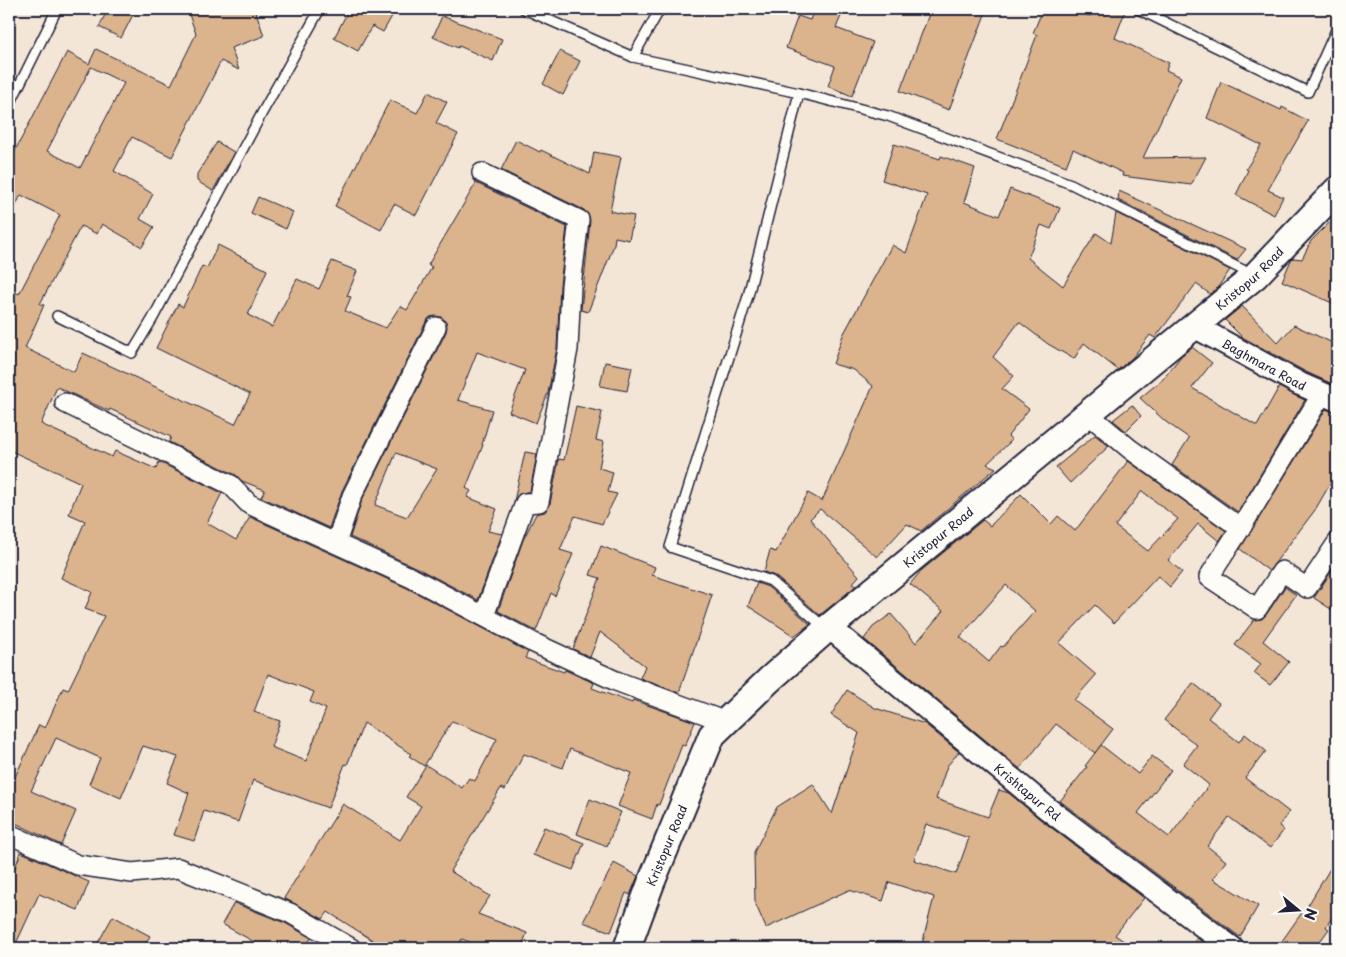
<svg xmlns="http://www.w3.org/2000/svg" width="1346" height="957" font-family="'Playpen Sans',sans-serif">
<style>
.building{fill:#dbb38c;stroke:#22223b;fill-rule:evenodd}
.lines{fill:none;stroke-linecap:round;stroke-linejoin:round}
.service-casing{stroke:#22223b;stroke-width:12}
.minor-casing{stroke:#22223b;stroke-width:22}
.tertiary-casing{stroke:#22223b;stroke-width:26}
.secondary-casing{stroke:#22223b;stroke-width:30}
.service{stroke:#fdfcf7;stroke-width:9}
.minor{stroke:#fdfcf7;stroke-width:19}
.tertiary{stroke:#fdfcf7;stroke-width:22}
.secondary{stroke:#fdfcf7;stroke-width:26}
.labels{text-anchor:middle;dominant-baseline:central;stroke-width:5;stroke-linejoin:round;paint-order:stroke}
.street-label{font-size:12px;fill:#22223b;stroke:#fdfcf7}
</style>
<rect width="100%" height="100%" fill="#f3e6d7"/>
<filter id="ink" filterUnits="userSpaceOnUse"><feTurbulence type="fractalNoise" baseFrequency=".02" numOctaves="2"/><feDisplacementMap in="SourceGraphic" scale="10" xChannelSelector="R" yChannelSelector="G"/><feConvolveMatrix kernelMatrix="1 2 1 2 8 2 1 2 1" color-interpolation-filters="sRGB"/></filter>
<g filter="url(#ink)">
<g class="building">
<polygon points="108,9 136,9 121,38 99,27"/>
<path d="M187,9H255L264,36L231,48L239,70L221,61L172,157L132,137L114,171L153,194L140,219L154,227L142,247L102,224L97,234L81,226L40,304L44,305L25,348L74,372L83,353L235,424L250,394L156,348L178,304L183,307L202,266L207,268L218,245L267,270L248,315L272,327L297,279L319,289L332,261L357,271L347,296L351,297L345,311L386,328L400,306L407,310L432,267L428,265L476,183L567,227L560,285L557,348L548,393L536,423L509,412L525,370L477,352L458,400L492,410L482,445H483L466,488L471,491L467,497L497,509L488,531L502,534L478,600L417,568L350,537L362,500L446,332L447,327L446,321L441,317L436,316L430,317L426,322L342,491L329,528L261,497L265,490L242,481L236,475L169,442L171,437L110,409L109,411L57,387L41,424L112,457L115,451L156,469L159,462L222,493L207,523L236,540L250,517L407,588L528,652L525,658L564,672L565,670L594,683L592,688L632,703L633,700L695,722L685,746L682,745L659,805L657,804L652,819L618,806L631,773L570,749L563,768L524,754L505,790L501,788L450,871L490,896L478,914L527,933L521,948H485L462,939L456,948H385L328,912L323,919L284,898L343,804L400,840L421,806L406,797L426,765L462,788L469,778L475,781L497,739L452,721L424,766L409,756L411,754L364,723L347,765L345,764L328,808L253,780L238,822L204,811L194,841L174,835L189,793L167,783L178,757L143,746L121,798L89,784L100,758L56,738L31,791L76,811L61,845L9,820V790L39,725L45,728L63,688L68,690L104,616L85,609L92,592L61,578L85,521L69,514L81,483L9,450V289L19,294L60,215L21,195L9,219V162L67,52L89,64L96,49L171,85L196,34ZM91,67L124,83L80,168L47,151ZM396,453L437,469L407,517L375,505ZM268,674L314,692L310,702L326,709L306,761L271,747L280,721L254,712Z"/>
<polygon points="338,9 396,9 383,32 372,26 358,51 334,38 347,13"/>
<polygon points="814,9 844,9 836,28 873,42 852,96 828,86 835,66 786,48 798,16 810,20"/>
<polygon points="931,9 987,9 949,110 900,91"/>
<polygon points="1043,9 1072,9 1090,16 1093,9 1126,9 1115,38 1169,63 1166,70 1181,77 1143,158 1206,157 1191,185 1122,176 1123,173 1073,149 1066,166 997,139 1037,35 1033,33"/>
<polygon points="442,16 502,39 493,61 459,46 458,48 433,37"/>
<polygon points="560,51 580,61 563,95 543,84"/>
<polygon points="1221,82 1281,110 1282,107 1308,121 1268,190 1283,197 1274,215 1236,195 1248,170 1246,169 1261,145 1207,118"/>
<polygon points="428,92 447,102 436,123 458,134 416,215 394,204 381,230 335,206 390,100 417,113"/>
<polygon points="516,140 540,152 541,150 590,174 594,152 621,157 610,211 634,216 629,240 615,237 614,245 588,312 581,310 590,221 589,215 584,210 501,170"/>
<polygon points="217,142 234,152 213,191 197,181 197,174"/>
<polygon points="894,144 940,159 941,156 975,168 964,202 999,216 1010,189 1060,208 1051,229 1041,225 1028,258 1063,286 1096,233 1111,243 1116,213 1230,270 1218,287 1210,294 1196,284 1155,338 1150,335 1133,357 1118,370 1084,343 1074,359 1048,344 1019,322 993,357 1014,376 1002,389 1029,409 1008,436 1012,440 987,464 996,468 921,531 907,524 877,557 820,509 810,519 859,576 852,584 856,586 820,615 775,576 764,572 770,550 776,552 808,493 822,501 873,386 854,370 833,364 843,335 892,245 906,253 927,195 882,180"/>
<polygon points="1119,191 1246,249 1237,260 1118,200"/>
<polygon points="258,197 293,212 286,229 251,213"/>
<polygon points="1337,215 1337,305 1282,281 1291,260 1293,258 1302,259 1311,241"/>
<polygon points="1242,306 1278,343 1294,325 1337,345 1337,386 1306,372 1242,337 1225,320"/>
<polygon points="1192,347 1212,363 1192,388 1257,426 1279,387 1305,400 1238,512 1172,465 1189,438 1166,422 1140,398 1163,379 1181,356"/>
<polygon points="605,362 632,367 627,391 600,386"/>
<polygon points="1132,405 1141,416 1126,431 1113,420"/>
<polygon points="576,406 602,412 596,440 604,442 599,468 613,472 608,492 617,494 602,524 575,516 560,550 573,554 555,596 551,593 536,631 498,611 523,540 536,514 545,512 550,504 559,459 564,460"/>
<polygon points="1326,409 1337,413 1337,472 1315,510 1269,571 1240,549"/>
<polygon points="1095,435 1109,446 1070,483 1056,467"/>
<polygon points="525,452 537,454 530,491 519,494 514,501"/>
<path d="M1128,461L1226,531L1219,541L1198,524L1168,560L1182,572L1170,587L1158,576L1114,623L1095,605L1059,643L1096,675L1074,700L1113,729L1095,753L1056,724L1020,769L864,639L873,627L891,614L916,643L943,611L910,584L922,570L983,520L990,526L1021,494L1051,524L1058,516L1075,531ZM1142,491L1178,519L1148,551L1115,526ZM1006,585L1035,611L1003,647L1001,646L989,662L960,637Z"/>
<polygon points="601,546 655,567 652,575 712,595 679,693 640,678 645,666 600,632 590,657 573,649 600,578 590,575"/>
<polygon points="1337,563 1337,613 1314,598"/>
<polygon points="757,583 768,587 810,624 794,636 748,606"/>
<polygon points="1285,587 1296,595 1263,641 1289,662 1270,685 1254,673 1261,664 1235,645 1254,620 1262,619 1266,615"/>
<polygon points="1193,683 1219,703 1208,718 1239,742 1245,734 1266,751 1245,778 1289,812 1279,826 1284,830 1270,848 1229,817 1207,846 1226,861 1213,879 1258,906 1240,937 1060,801 1087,767 1085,766 1101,745 1138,774 1152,756 1171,770 1138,813 1169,837 1209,785 1183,764 1197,745 1164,720"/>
<path d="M847,690L875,708L925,724L959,752L947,766L936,799L988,817L999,790L1009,793L1040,819L1144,898L1115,935L1134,948H921L934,897L889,882L883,901L849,890L766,928L755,903L754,852L777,807L813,784L832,814L859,733L831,715ZM926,824L969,838L956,874L914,860Z"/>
<polygon points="590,799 621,812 607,846 577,834"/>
<polygon points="544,827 584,843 573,870 533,855"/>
<polygon points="21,852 89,882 78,910 39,894 14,948 9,948 9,883"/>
<polygon points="1337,857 1337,909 1326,927 1329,929 1315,948 1277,948 1303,911 1304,912"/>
<polygon points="614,863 638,876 630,895 626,893 611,932 583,922"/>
<polygon points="234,903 285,923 311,938 305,948 265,948 222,924"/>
<polygon points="113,916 150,936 143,948 95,948"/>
<polygon points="1197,938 1211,948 1189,948"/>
</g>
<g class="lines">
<g class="service-casing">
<g id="service">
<polyline points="524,9 633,57 799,93 888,116 1071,184 1253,275"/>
<polyline points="1138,9 1308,92 1337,28"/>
<polyline points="633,57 660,9"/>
<polyline points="799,93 748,296 670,547 771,581 825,628"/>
<polyline points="9,106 57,9"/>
<polyline points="57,316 132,353 153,318 262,113 320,9"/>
</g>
</g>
<g class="minor-casing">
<g id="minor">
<polyline points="482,173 579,220 571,286 568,349 539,502 525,503 484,616"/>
<polyline points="65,403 231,485 249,504 412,578 532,642 616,681 726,722"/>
<polyline points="1088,414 1130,449 1229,520 1242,526 1322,394"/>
<polyline points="1242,526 1209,577 1257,609 1282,571 1307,588 1337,543"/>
<polyline points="336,543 352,496 436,327"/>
<polyline points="9,834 78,865 132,873 178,868 290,913 351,948"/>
</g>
</g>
<g class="tertiary-casing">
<g id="tertiary">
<path id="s1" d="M1194,326L1300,384L1337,400"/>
<path id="s2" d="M829,627L1048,809L1232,948"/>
</g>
</g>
<g class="secondary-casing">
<g id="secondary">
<path id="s3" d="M627,948L651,883L712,735L769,680L829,627L1255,276L1337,190"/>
</g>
</g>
<use href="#service" class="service"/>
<use href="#minor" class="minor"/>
<use href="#tertiary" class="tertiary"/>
<use href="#secondary" class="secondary"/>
</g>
</g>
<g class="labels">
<g class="street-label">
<text stroke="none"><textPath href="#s3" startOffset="935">Kristopur Road</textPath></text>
<text stroke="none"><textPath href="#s1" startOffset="80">Baghmara Road</textPath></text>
<text stroke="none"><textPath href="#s3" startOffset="530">Kristopur Road</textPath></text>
<text stroke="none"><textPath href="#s2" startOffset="258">Krishtapur Rd</textPath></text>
<text stroke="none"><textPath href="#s3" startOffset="110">Kristopur Road</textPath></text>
</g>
</g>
<rect width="1346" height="957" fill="none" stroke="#fdfcf7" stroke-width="30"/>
<rect x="15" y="15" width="1316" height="927" fill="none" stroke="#22223b" stroke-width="2" filter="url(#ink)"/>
<g transform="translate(1298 910) rotate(108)" stroke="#fdfcf7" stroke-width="4" paint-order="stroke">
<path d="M0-4L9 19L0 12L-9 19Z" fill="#22223b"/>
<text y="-8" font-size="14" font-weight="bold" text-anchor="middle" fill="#22223b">N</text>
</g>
</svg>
